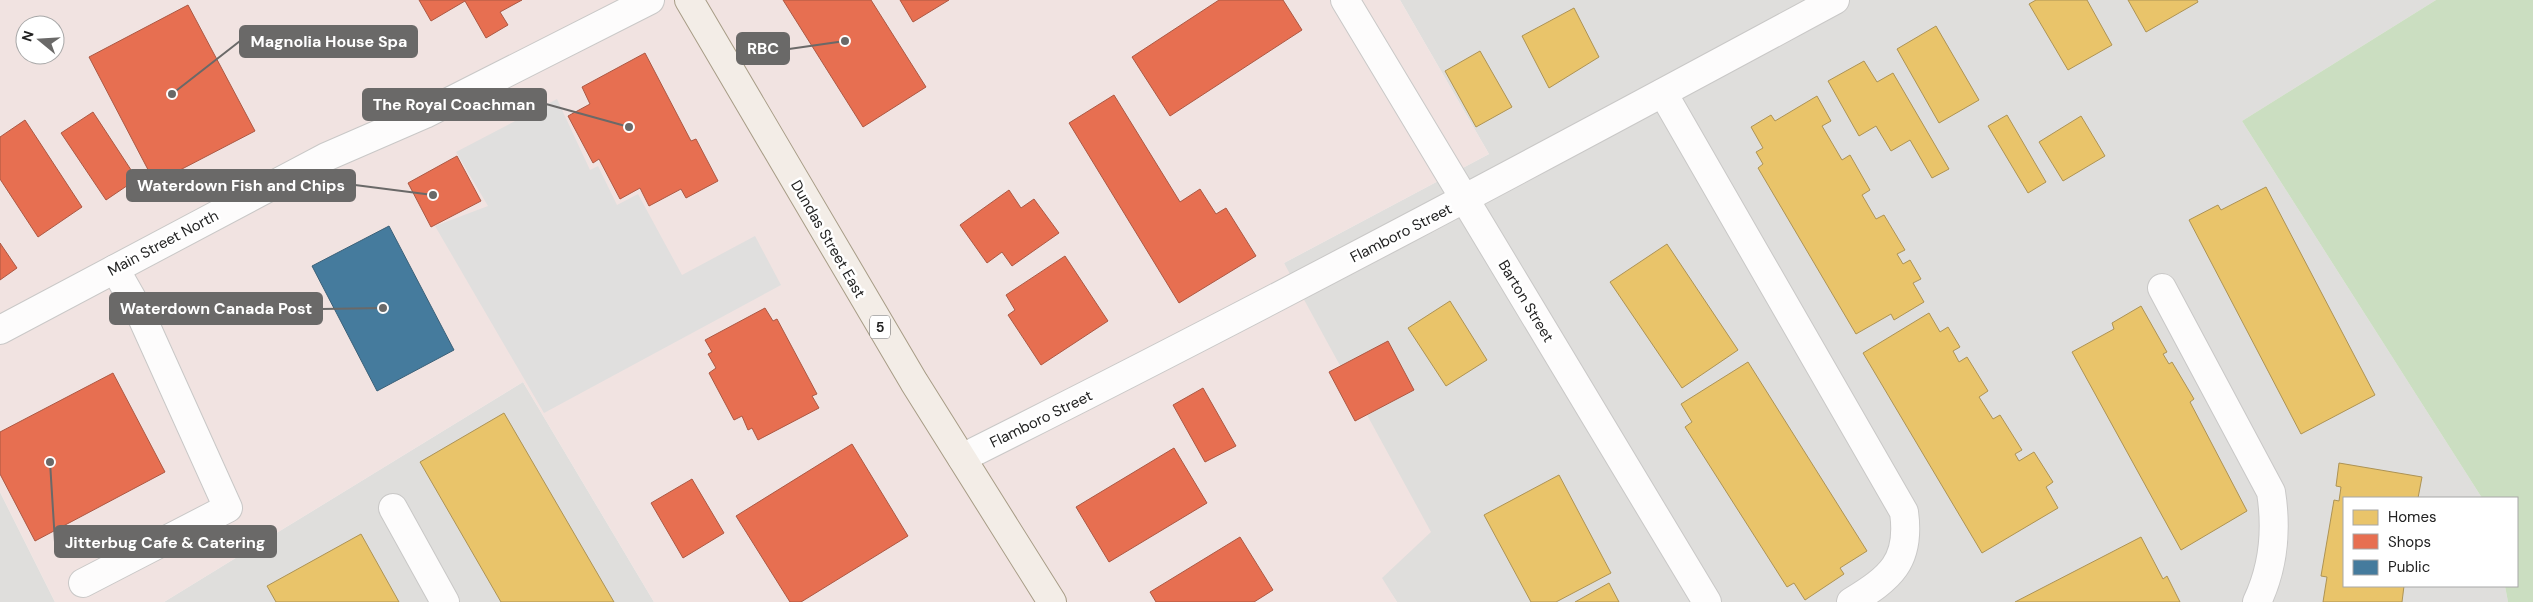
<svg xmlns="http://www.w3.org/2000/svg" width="2533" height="602" font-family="'DM Sans',sans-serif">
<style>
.residential{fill:#dfdedc}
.commercial{fill:#f1e3e1;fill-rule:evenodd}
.forest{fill:#cbdec1}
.parking{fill:#e0dfde}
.homes{fill:#e9c46a;stroke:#ad9354}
.shops{fill:#e76f51;stroke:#ac5843}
.public{fill:#457b9d;stroke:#3a6078}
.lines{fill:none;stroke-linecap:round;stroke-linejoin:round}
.minor-casing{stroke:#c9c8c7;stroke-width:30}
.major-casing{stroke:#a79c86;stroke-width:30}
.minor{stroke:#fdfcfc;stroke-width:28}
.major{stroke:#f3ede7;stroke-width:28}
.labels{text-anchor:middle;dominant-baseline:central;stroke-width:5;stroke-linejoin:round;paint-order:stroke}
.shield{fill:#fff;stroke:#646464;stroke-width:1}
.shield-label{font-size:14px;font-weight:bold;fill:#222}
.street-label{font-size:15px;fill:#222;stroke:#fff}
.leader{fill:none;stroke:#6a6968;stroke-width:2}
.callout-dot{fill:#6a6968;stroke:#fff;stroke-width:2}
.callout{fill:#6a6968;stroke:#6a6968;stroke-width:2}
.callout-label{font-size:16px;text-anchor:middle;font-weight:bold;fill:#fff}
</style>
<rect width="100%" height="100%" fill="#f0eeeb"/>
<g class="residential">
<polygon points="1400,0 2436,0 2242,121 2482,498 2344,498 2344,586 2505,586 2508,602 1397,602 1381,578 1284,263 1489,154"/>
<polygon points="523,382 654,602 164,602"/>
<polygon points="0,492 55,602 0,602"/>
</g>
<path class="commercial" d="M0,0H1400L1489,154L1284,263L1431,532L1382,578L1397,602H654L523,382L164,602H55L0,492ZM25,25H55V55H25Z"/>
<polygon class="forest" points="2436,0 2533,0 2533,602 2508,602 2505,586 2517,586 2517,498 2482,498 2242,121"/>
<polygon class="parking" points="557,99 590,170 598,166 617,205 638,194 682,275 755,236 781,285 544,413 435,226 488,206 456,152"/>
<g class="homes">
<polygon points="2036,0 2087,0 2112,45 2068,70 2029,4"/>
<polygon points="2128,0 2197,0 2198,2 2146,32"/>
<polygon points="1574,8 1599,57 1549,88 1522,36"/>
<polygon points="1936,26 1979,100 1939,123 1897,49"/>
<polygon points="1480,51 1512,107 1476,127 1445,71"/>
<polygon points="1864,61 1877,82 1893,73 1949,169 1932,178 1910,140 1891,151 1876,126 1859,136 1828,81"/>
<polygon points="1817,96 1831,121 1822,126 1842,160 1850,155 1870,190 1862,195 1876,219 1884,215 1905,250 1897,254 1903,264 1910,260 1921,279 1913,283 1924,302 1894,320 1891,314 1856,334 1758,168 1763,164 1756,152 1763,148 1751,127 1771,115 1775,121"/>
<polygon points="2007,115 2046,182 2028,193 1988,126"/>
<polygon points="2081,116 2105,156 2063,181 2039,142"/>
<polygon points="2266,187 2375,395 2301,434 2189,220 2218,205 2221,210"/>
<polygon points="1667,244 1738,350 1682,388 1610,282"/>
<polygon points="1450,301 1487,360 1446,386 1408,328"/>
<polygon points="2141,306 2167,352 2163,354 2169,364 2172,362 2194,399 2190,402 2247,511 2181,550 2072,352 2114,329 2112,323"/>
<polygon points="1929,313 1940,332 1948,327 1960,347 1953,351 1959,362 1967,357 1988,391 1979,397 1993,419 2000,415 2022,450 2015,454 2019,461 2034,452 2053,482 2046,487 2058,508 1982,553 1863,353"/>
<polygon points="1748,362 1867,551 1840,568 1844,574 1805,600 1794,583 1787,587 1685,427 1692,422 1681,404"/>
<polygon points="504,413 614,602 501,602 420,462"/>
<polygon points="2339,463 2422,477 2418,498 2344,498 2344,586 2404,586 2402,602 2323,602 2327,577 2321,576 2334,500 2339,501 2341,487 2336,486"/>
<polygon points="1559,475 1611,573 1556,602 1531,602 1484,515"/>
<polygon points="361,534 399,602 276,602 267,586"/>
<polygon points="2141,537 2163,579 2167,576 2180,602 2015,602"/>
<polygon points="1609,583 1619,602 1575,602"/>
</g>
<g class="shops">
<polygon points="419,0 522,0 500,12 508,25 486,38 465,1 431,21"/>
<polygon points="783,0 871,0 926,87 863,127"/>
<polygon points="900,0 949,0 913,22"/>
<polygon points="1219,0 1283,0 1302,30 1170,116 1132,57"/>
<polygon points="188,5 255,131 155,183 89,57"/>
<polygon points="645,53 691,141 696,139 718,181 686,198 681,189 649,206 640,188 620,199 599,159 593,163 568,116 590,104 582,87"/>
<polygon points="1114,95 1180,202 1200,189 1216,214 1226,208 1256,256 1179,303 1069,123"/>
<polygon points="93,112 137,179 106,200 61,133"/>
<polygon points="25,120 82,207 38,237 0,179 0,137"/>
<polygon points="457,156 481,201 431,227 408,183"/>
<polygon points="1009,190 1021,208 1034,199 1059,233 1012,266 1002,252 987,263 960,225"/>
<polygon points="0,243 17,268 0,280"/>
<polygon points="1065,256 1108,321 1041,365 1008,315 1015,310 1006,295"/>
<polygon points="765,308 773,321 777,319 817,394 812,396 819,408 758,440 752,428 748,430 742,416 734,420 709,373 716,368 708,354 712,352 705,340"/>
<polygon points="1388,341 1414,390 1355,421 1329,372"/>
<polygon points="113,373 165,472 35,541 0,474 0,432"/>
<polygon points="1203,388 1236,446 1205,462 1173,405"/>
<polygon points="852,444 908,536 801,602 790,602 736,516"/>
<polygon points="1174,448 1207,503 1109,562 1076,507"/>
<polygon points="692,479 724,533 683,558 651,503"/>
<polygon points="1240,537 1273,590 1254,602 1156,602 1150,592"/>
</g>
<polygon class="public" points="389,226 454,350 377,391 312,266"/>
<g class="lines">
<g class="minor-casing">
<g id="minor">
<polyline points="1345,0 1707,602"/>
<path d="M1663,93L1904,512C1911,562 1890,578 1851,602"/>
<path d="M2162,288L2271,492C2277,530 2274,566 2257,602"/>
<polyline points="0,330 326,157 425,114 650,0"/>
<path d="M962,458C1256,311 1546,156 1835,0"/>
<polyline points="393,508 445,602"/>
<polyline points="83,583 228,508 140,313 115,269"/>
</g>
</g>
<g class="major-casing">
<polyline id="major" points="689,0 914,382 1052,602"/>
</g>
<use href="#minor" class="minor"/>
<use href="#major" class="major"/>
</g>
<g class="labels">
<rect class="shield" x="870" y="315.5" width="20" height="23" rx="4"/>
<g class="shield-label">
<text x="880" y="327">5</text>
</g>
<g class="street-label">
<text transform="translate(1401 233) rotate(-27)">Flamboro Street</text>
<text transform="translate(828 239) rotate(60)">Dundas Street East</text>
<text transform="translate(163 243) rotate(-28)">Main Street North</text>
<text transform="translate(1526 301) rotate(59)">Barton Street</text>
<text transform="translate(1041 419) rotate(-26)">Flamboro Street</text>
</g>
</g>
<path class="leader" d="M172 94L240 41M845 41L789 49M629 127L546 104M433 195L355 185M383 308L322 309M50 462L55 542"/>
<g class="callout-dot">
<circle cx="172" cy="94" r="5"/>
<circle cx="845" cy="41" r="5"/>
<circle cx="629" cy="127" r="5"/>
<circle cx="433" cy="195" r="5"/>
<circle cx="383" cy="308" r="5"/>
<circle cx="50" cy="462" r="5"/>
</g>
<g class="callout">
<rect x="240" y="26" width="177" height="31" rx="5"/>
<rect x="737" y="33" width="52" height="31" rx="5"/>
<rect x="363" y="89" width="183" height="31" rx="5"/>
<rect x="127" y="170" width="228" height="31" rx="5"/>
<rect x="110" y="293" width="212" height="31" rx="5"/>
<rect x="55" y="526" width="221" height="31" rx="5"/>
</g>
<g class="callout-label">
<text x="329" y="47">Magnolia House Spa</text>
<text x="763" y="54">RBC</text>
<text x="454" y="110">The Royal Coachman</text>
<text x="241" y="191">Waterdown Fish and Chips</text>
<text x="216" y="314">Waterdown Canada Post</text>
<text x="165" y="548">Jitterbug Cafe &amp; Catering</text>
</g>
<rect x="2343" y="497" width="175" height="90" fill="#ffffff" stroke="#a7a7a7"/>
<rect x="2353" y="510" width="25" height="15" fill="#e9c46a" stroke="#a7a7a7"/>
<text x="2388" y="522" font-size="15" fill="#222222">Homes</text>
<rect x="2353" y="534" width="25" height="15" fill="#e76f51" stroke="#a7a7a7"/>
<text x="2388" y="547" font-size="15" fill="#222222">Shops</text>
<rect x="2353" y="560" width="25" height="15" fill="#457b9d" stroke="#a7a7a7"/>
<text x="2388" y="572" font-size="15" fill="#222222">Public</text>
<g transform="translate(40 40) rotate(288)"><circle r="24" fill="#ffffff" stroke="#a7a7a7"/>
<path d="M0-4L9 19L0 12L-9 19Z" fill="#6a6968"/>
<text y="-8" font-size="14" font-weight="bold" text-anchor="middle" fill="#222222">N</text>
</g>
</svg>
